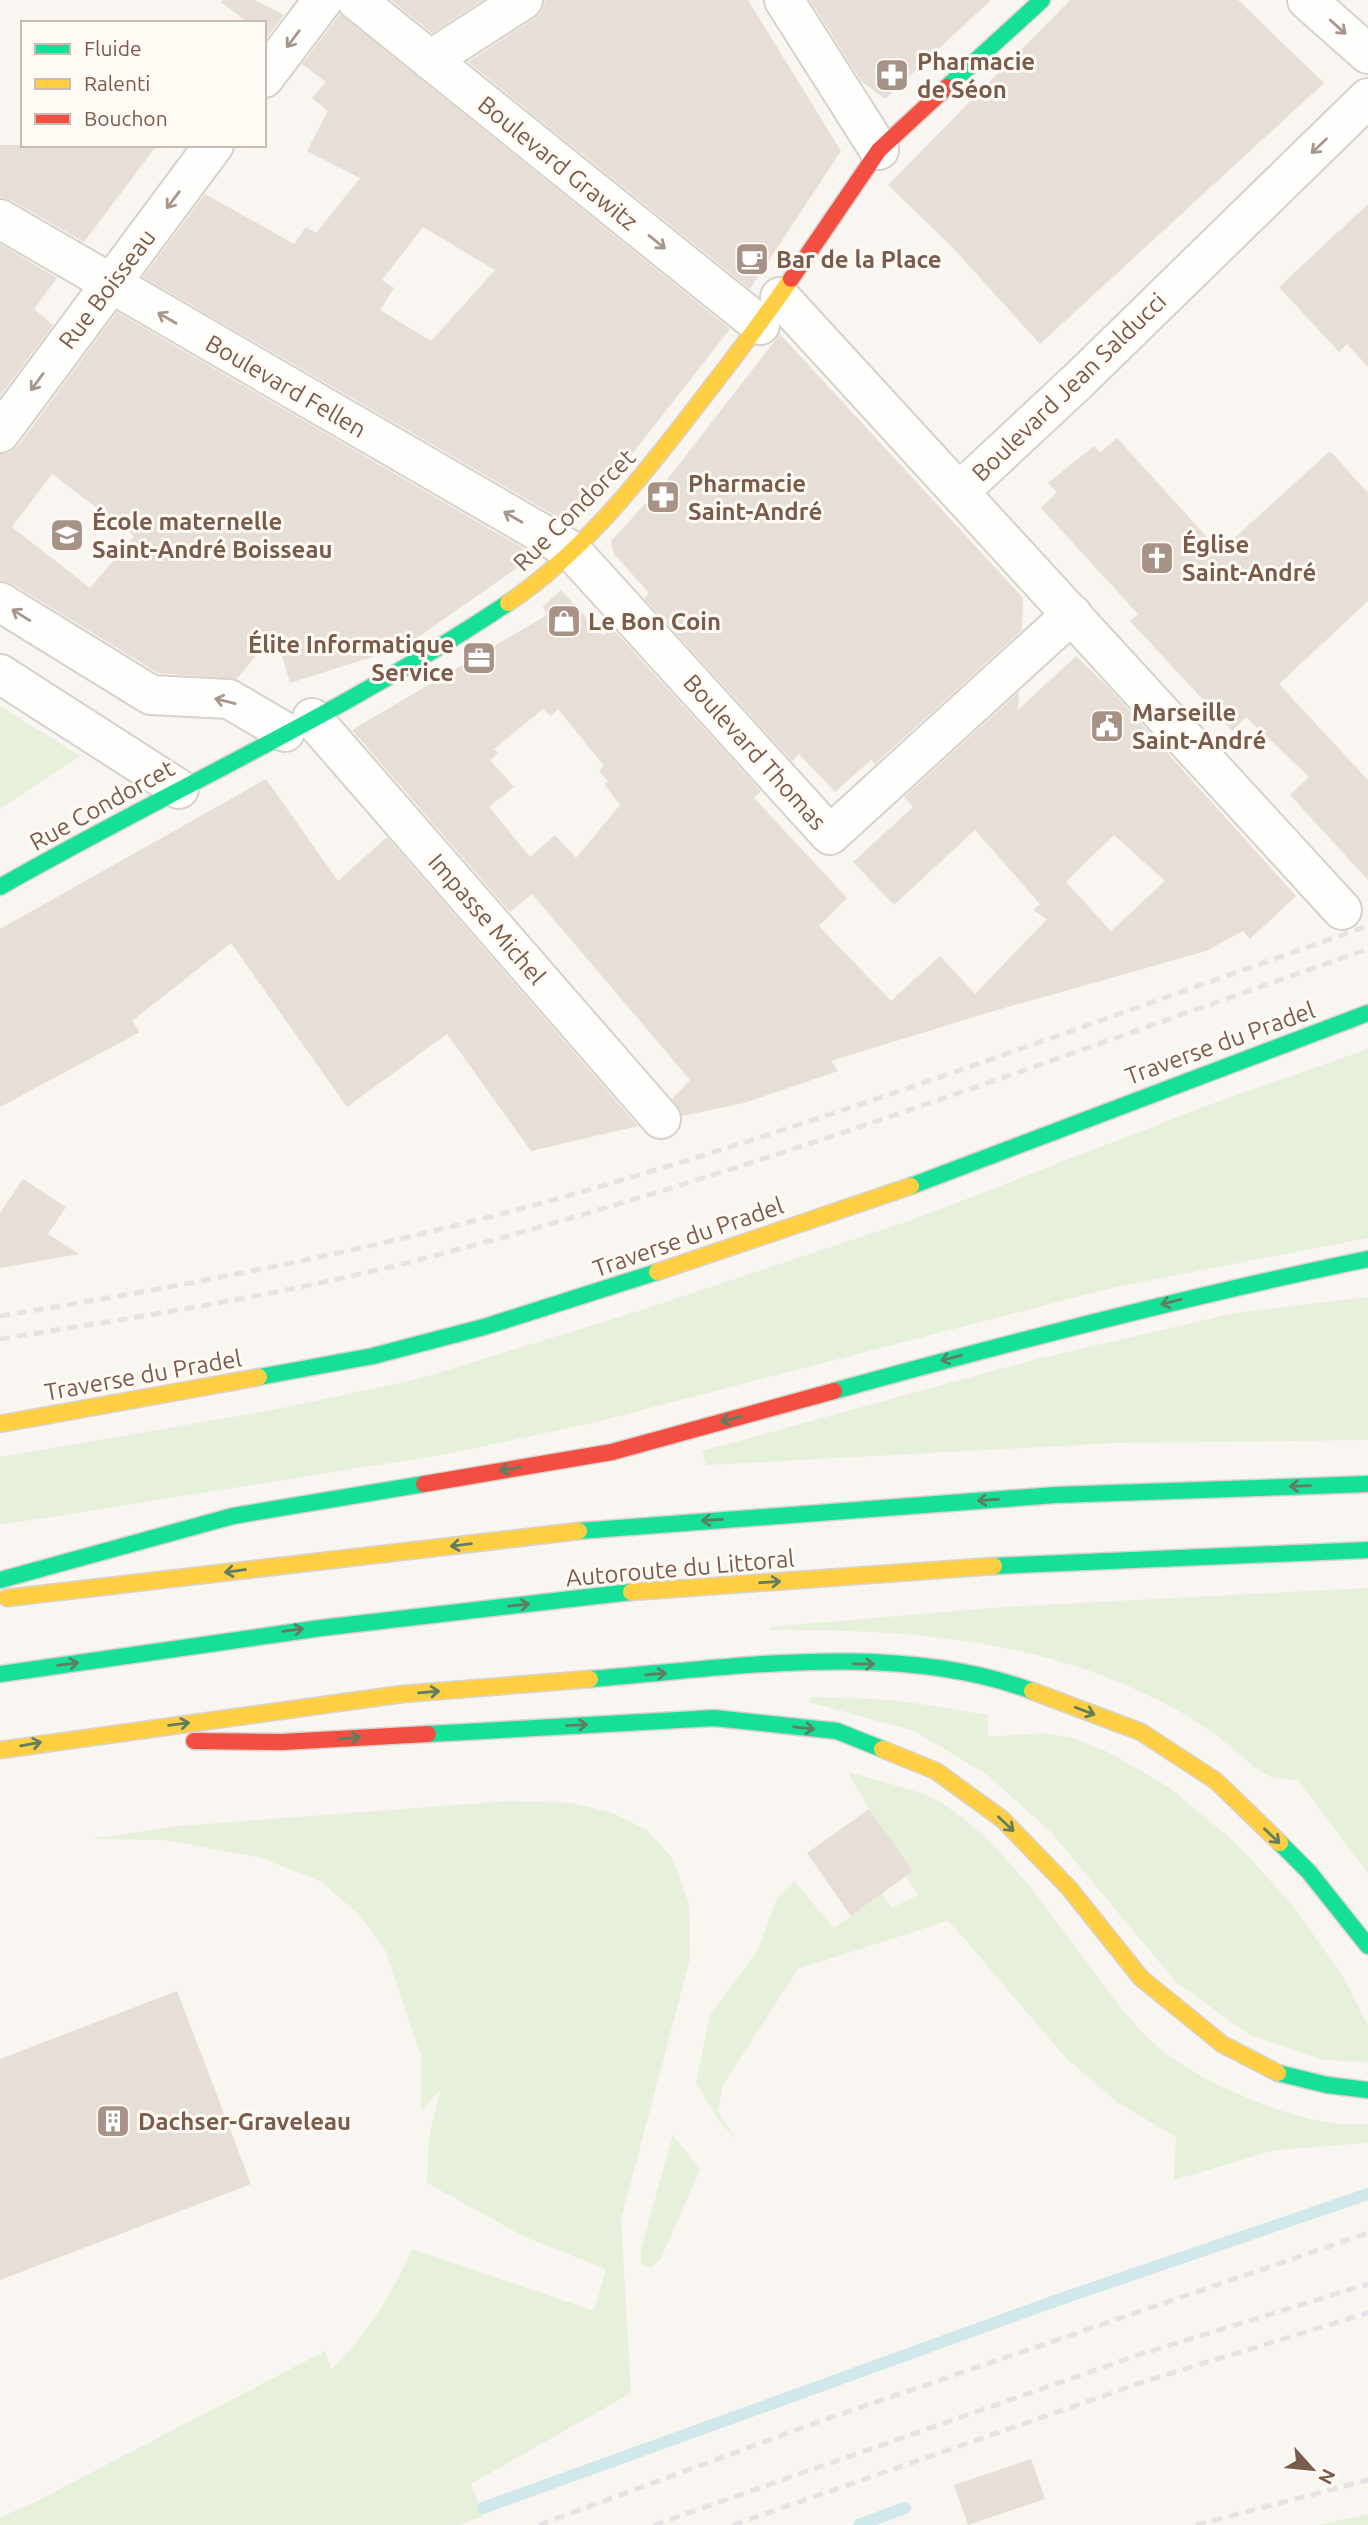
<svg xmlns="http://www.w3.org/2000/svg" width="1368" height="2525" font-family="Ubuntu,sans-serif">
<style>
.green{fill:#e7f0db}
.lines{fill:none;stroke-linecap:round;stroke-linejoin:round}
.stream{stroke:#d0e8ea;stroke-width:12}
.building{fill:#e6ded7;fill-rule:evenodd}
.street-casing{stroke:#d7d1cb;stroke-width:42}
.fast-casing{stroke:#d9d2cb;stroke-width:19}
.slow-casing{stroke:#d9d2cb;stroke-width:19}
.jam-casing{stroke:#d9d2cb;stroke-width:19}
.street{stroke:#fefefd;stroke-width:38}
.fast{stroke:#16e098;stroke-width:16}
.slow{stroke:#ffcf43;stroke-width:16}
.jam{stroke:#f24e42;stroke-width:16}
.rail{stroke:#e6e3e7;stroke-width:5;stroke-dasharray:10 7;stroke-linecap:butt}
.oneway{stroke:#a8958b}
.oneway2{stroke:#617d60}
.labels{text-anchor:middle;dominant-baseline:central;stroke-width:6;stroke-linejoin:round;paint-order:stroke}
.poi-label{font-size:24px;font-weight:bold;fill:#7a5c4d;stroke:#fffaf3;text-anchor:start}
.street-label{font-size:24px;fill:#7a5c4d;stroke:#fffaf3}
</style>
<rect width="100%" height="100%" fill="#f9f5f0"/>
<g class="green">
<polygon points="0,706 80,756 0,809"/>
<polygon points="1368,1049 1368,1238 1115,1287 596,1422 447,1454 0,1525 0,1457 273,1410 418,1379 642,1310 915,1219 1206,1106"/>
<polygon points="1368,1297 1368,1440 1116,1443 706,1465 702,1451 1033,1360 1235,1313"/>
<path d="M1368,1588V1874L1298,1780C1289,1779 1275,1780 1267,1775C1250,1766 1236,1750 1221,1739C1202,1725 1179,1710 1158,1700C1036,1638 903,1629 769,1630V1627L1003,1607Z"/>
<polygon points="812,1697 895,1700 988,1715 988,1737 1044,1733 1073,1738 1108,1752 1170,1788 1238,1845 1292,1905 1343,1976 1368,2026 1368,2062 1324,2060 1250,2035 1177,1983 1050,1831 986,1774 914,1731 809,1702"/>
<path d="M848,1772C873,1780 922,1790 943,1804C1023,1855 1078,1962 1142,2032C1173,2064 1214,2084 1255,2101C1291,2115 1329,2127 1368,2124V2143L1275,2150L1174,2180L1176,2137L1117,2102L1065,2057L956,1929L947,1921L798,1969L723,2085L718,2111L737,2141L717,2118L696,2083L710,2015L758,1950L777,1898L794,1881L834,1928L882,1894L892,1908L918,1895L906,1877L913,1871L869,1809Z"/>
<path d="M509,1801L573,1803L613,1813L648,1831L673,1859L689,1904L690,1959L621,2219L631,2393L471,2484L483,2516L459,2525H0V2517L29,2505L325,2351L331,2370C369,2333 390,2297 412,2249L594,2311L606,2269L525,2237L427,2183L429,2138L440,2090L421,2111V2056L385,1950L359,1915L322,1882L259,1857L163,1840L90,1839L179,1826Z"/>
<polygon points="673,2135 700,2170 661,2258 652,2268 641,2264 641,2249"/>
<polygon points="1368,2514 1368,2525 1319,2525"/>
</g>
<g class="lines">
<g class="stream">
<polyline points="483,2508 1055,2301 1368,2194"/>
<polyline points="859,2525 905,2508"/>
</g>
</g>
<g class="building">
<polygon points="223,0 255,0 284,15 267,37 264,35 264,23 248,23 221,2"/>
<polygon points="391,0 483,0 432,33"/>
<polygon points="545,0 748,0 841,151 750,289 468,62 535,18 542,11"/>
<polygon points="810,0 991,0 885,99 861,81"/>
<polygon points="1070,0 1238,0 1324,83 1040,344 952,247 888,185"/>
<path d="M340,14L730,329L632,454L568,523L143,277L205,194L294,244L306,227L316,233L360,178L307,151L328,111L312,98L326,82L302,64ZM423,227L495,270L431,341L380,310L394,288L382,280Z"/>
<polygon points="0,145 157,145 84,242 11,200 0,197"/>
<polygon points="1368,204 1368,367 1347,344 1339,352 1279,287"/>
<polygon points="0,244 57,278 34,309 53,325 0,396"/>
<path d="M117,312L531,553L528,555L531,558L420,636L394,650L290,683L275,632L237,679L158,673L11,583L0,580V454L9,453L18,446ZM52,474L134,536L90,588L12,527Z"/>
<polygon points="780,334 1023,598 1022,630 875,764 871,760 835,792 799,754 792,761 644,598 649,593 614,554 611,541 666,481"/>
<polygon points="1117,438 1214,545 1223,537 1229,543 1330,451 1368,493 1368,601 1279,684 1368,780 1368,880 1290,795 1309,777 1246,717 1232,731 1130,621 1138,614 1041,508 1057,492 1048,483 1094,446 1100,453"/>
<path d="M561,590L603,636L612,628L761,791L754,798L847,898L819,926L891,1001L940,956L975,994L1047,919L1033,910L1040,904L975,830L894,905L853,862L913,807L904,797L1019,692L1018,710L1076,656L1109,688L1296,896L1250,939L1243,931L1206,951L990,1012L831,1061L838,1071L744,1103L682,1116L672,1099L690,1080L561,928L532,894L510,912L352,730L547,615L543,606ZM543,709L551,716L558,709L604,766L599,771L608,781L604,784L620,805L576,858L555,835L530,857L489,807L514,787L490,760L498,753L494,749ZM1114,835L1165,881L1111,931L1066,882Z"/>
<polygon points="266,779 338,881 387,837 638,1126 531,1151 447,1034 347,1107 231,943 132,1021 140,1032 0,1107 0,929"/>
<polygon points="23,1179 66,1207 48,1234 79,1254 0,1268 0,1213"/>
<polygon points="869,1809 913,1871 851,1916 807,1853"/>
<polygon points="177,1991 251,2184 0,2280 0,2059"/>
<polygon points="1031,2459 1045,2499 968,2525 954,2485"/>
</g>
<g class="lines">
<g class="street-casing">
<g id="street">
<polyline points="356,0 760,325"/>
<polyline points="784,0 879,150"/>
<polyline points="1307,0 1368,54"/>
<polyline points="430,60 523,0"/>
<polyline points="264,78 323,0"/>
<polyline points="0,219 572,551 830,835 1072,614"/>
<polyline points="780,297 1342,910"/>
<polyline points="0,433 214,145"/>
<polyline points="960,491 1078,381 1368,98"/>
<polyline points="0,602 151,695 229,699 285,732"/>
<polyline points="0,674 179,789"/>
<polyline points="312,718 661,1119"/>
</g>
</g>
<g class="fast-casing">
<g id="fast">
<polyline points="947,87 1042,0"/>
<path d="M0,887C168,791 347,711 508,603"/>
<polyline points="911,1186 1368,1013"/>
<polyline points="259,1377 373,1356 484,1327 657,1272"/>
<path d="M834,1391C1011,1342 1188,1296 1368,1259"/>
<polyline points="579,1531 1056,1495 1368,1484"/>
<polyline points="994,1566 1368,1550"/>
<polyline points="0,1580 233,1516 424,1484"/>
<polyline points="0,1674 321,1628 631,1592"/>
<path d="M590,1679C731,1668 896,1640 1032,1691"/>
<polyline points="428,1734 714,1718 837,1731 882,1749"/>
<polyline points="1280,1843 1309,1872 1368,1946"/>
<polyline points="1278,2073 1327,2085 1368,2090"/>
</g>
</g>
<g class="slow-casing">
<g id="slow">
<path d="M508,603C581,554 639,481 692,412C726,368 760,325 791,279"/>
<polyline points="657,1272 911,1186"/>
<polyline points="0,1424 259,1377"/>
<polyline points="631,1592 994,1566"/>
<polyline points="7,1598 579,1531"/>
<polyline points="1032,1691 1141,1732 1216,1781 1280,1843"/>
<polyline points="882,1749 936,1771 1002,1819 1069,1888 1141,1978 1222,2044 1278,2073"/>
<polyline points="0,1750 403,1694 590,1679"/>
</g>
</g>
<g class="jam-casing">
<g id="jam">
<polyline points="791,279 879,150 947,87"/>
<polyline points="424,1484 612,1452 834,1391"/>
<polyline points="194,1741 282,1742 428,1734"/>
</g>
</g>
<use href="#street" class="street"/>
<use href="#fast" class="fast"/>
<use href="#slow" class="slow"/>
<use href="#jam" class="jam"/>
<g class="rail">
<path d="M0,1316C198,1284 394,1246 588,1190C851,1114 1109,1016 1368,926"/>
<path d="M0,1339C132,1318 264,1298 394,1266C726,1183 1046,1061 1368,949"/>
<polyline points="539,2525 815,2423 1368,2233"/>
<polyline points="654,2525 1138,2355 1368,2284"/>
<polyline points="733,2525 1149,2380 1368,2313"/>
<polyline points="1196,2525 1368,2480"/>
</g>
</g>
<defs><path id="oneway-shaft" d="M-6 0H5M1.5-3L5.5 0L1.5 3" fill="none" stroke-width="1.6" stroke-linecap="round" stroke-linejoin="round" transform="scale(1.75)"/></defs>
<g class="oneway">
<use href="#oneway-shaft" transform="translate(1338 27) rotate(42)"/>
<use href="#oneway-shaft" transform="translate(293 39) rotate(127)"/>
<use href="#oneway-shaft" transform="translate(1319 146) rotate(136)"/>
<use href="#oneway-shaft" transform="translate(173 200) rotate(127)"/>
<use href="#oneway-shaft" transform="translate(657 242) rotate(39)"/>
<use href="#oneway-shaft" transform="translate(167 318) rotate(-150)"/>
<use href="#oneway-shaft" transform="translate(37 382) rotate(126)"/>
<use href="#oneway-shaft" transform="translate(513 517) rotate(-150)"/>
<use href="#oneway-shaft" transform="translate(21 615) rotate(-148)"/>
<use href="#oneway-shaft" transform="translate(225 701) rotate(-166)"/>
</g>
<g class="oneway2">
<use href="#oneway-shaft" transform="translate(1171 1302) rotate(166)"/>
<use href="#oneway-shaft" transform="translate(951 1358) rotate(165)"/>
<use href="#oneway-shaft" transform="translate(731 1419) rotate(165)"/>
<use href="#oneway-shaft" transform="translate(510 1469) rotate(170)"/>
<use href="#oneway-shaft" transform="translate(1300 1486) rotate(178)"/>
<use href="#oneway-shaft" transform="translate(988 1500) rotate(176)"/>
<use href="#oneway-shaft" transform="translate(712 1520) rotate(176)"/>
<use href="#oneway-shaft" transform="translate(461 1545) rotate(173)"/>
<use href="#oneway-shaft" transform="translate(235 1571) rotate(173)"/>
<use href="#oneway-shaft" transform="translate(770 1582) rotate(-4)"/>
<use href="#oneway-shaft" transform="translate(519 1605) rotate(-6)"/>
<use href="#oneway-shaft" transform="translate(293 1630) rotate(-8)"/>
<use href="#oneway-shaft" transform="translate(68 1664) rotate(-8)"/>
<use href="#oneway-shaft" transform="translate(864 1664) rotate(1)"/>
<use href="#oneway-shaft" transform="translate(656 1674) rotate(-5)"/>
<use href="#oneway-shaft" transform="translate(429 1692) rotate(-5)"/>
<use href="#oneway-shaft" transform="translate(1085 1711) rotate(21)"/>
<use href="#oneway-shaft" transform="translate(179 1724) rotate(-8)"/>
<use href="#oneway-shaft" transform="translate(577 1725) rotate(-3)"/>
<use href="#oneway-shaft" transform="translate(804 1728) rotate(6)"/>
<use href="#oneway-shaft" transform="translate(350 1738) rotate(-3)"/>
<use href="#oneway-shaft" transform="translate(31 1744) rotate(-10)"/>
<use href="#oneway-shaft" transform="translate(1006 1824) rotate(43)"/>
<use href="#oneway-shaft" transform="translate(1272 1836) rotate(44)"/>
</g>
<defs>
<g id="pharmacy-square" transform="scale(1.75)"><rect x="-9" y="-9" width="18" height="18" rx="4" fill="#a69286" stroke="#fffaf3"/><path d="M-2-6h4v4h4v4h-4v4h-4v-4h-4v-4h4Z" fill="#fff"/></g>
<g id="cafe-square" transform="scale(1.75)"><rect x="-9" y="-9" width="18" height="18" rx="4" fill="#a69286" stroke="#fffaf3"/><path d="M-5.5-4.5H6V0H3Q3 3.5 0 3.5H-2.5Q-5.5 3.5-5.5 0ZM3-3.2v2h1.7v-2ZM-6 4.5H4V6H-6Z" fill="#fff"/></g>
<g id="school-square" transform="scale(1.75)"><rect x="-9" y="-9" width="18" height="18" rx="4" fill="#a69286" stroke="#fffaf3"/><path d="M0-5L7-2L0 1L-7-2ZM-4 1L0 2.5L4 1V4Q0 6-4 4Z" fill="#fff"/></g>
<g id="church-square" transform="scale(1.75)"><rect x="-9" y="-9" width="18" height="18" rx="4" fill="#a69286" stroke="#fffaf3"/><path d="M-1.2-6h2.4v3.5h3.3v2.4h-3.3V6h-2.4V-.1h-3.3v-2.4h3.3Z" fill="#fff"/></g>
<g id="shop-square" transform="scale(1.75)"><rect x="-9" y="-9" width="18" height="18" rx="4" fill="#a69286" stroke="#fffaf3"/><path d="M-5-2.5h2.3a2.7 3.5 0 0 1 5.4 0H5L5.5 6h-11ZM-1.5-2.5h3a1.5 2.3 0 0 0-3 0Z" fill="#fff"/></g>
<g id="office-square" transform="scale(1.75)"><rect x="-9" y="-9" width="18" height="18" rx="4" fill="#a69286" stroke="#fffaf3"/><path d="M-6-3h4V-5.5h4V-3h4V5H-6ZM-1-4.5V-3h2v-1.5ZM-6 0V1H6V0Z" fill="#fff"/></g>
<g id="civic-square" transform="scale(1.75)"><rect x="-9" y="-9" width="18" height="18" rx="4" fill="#a69286" stroke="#fffaf3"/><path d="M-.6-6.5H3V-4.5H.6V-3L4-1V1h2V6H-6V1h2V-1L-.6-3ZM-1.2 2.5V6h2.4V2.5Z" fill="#fff"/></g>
<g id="building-square" transform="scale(1.75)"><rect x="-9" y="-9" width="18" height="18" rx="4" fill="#a69286" stroke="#fffaf3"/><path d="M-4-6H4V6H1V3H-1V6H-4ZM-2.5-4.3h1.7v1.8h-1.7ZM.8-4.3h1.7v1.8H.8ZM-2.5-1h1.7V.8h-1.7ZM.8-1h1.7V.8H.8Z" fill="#fff"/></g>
</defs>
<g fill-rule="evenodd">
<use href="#pharmacy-square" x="892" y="75"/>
<use href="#cafe-square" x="752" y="259"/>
<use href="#pharmacy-square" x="663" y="497"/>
<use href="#school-square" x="67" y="535"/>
<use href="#church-square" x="1157" y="558"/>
<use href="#shop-square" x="564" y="621"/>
<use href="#office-square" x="479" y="658"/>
<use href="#civic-square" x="1107" y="726"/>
<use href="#building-square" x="113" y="2121"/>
</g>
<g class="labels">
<g class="poi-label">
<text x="917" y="61">Pharmacie<tspan x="917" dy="28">de Séon</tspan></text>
<text x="776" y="259">Bar de la Place</text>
<text x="688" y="483">Pharmacie<tspan x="688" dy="28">Saint-André</tspan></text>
<text x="92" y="521">École maternelle<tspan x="92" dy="28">Saint-André Boisseau</tspan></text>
<text x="1182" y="544">Église<tspan x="1182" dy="28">Saint-André</tspan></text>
<text x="588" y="621">Le Bon Coin</text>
<text x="454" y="644" text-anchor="end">Élite Informatique<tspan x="454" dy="28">Service</tspan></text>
<text x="1132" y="712">Marseille<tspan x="1132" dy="28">Saint-André</tspan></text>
<text x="138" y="2121">Dachser-Graveleau</text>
</g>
<g class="street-label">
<text transform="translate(558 163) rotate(39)">Boulevard Grawitz</text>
<text transform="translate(107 289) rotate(-53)">Rue Boisseau</text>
<text transform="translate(286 386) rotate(30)">Boulevard Fellen</text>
<text transform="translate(1069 387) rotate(-44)">Boulevard Jean Salducci</text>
<text transform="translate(574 510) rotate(-45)">Rue Condorcet</text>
<text transform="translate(755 752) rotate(48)">Boulevard Thomas</text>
<text transform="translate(102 805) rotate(-29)">Rue Condorcet</text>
<text transform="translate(487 919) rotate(49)">Impasse Michel</text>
<text transform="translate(1220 1043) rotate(-20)">Traverse du Pradel</text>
<text transform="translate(688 1237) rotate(-19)">Traverse du Pradel</text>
<text transform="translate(143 1375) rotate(-10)">Traverse du Pradel</text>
<text transform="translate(680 1568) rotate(-5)">Autoroute du Littoral</text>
</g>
</g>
<rect x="21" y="21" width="245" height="126" fill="#fffaf3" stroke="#cabbb1" stroke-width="2"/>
<rect x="35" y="44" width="35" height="10" fill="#16e098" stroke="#cabbb1" stroke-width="2"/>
<text x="84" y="56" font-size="21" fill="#7a5c4d">Fluide</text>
<rect x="35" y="79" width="35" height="10" fill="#ffcf43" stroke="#cabbb1" stroke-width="2"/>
<text x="84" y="91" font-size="21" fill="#7a5c4d">Ralenti</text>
<rect x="35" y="114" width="35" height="10" fill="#f24e42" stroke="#cabbb1" stroke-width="2"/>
<text x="84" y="126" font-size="21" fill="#7a5c4d">Bouchon</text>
<g transform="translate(1312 2469) rotate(117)" stroke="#fffaf3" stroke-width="5" paint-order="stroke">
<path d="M0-5L12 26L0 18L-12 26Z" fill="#7a5c4d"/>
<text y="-10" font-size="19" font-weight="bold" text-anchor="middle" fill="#7a5c4d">N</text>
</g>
</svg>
